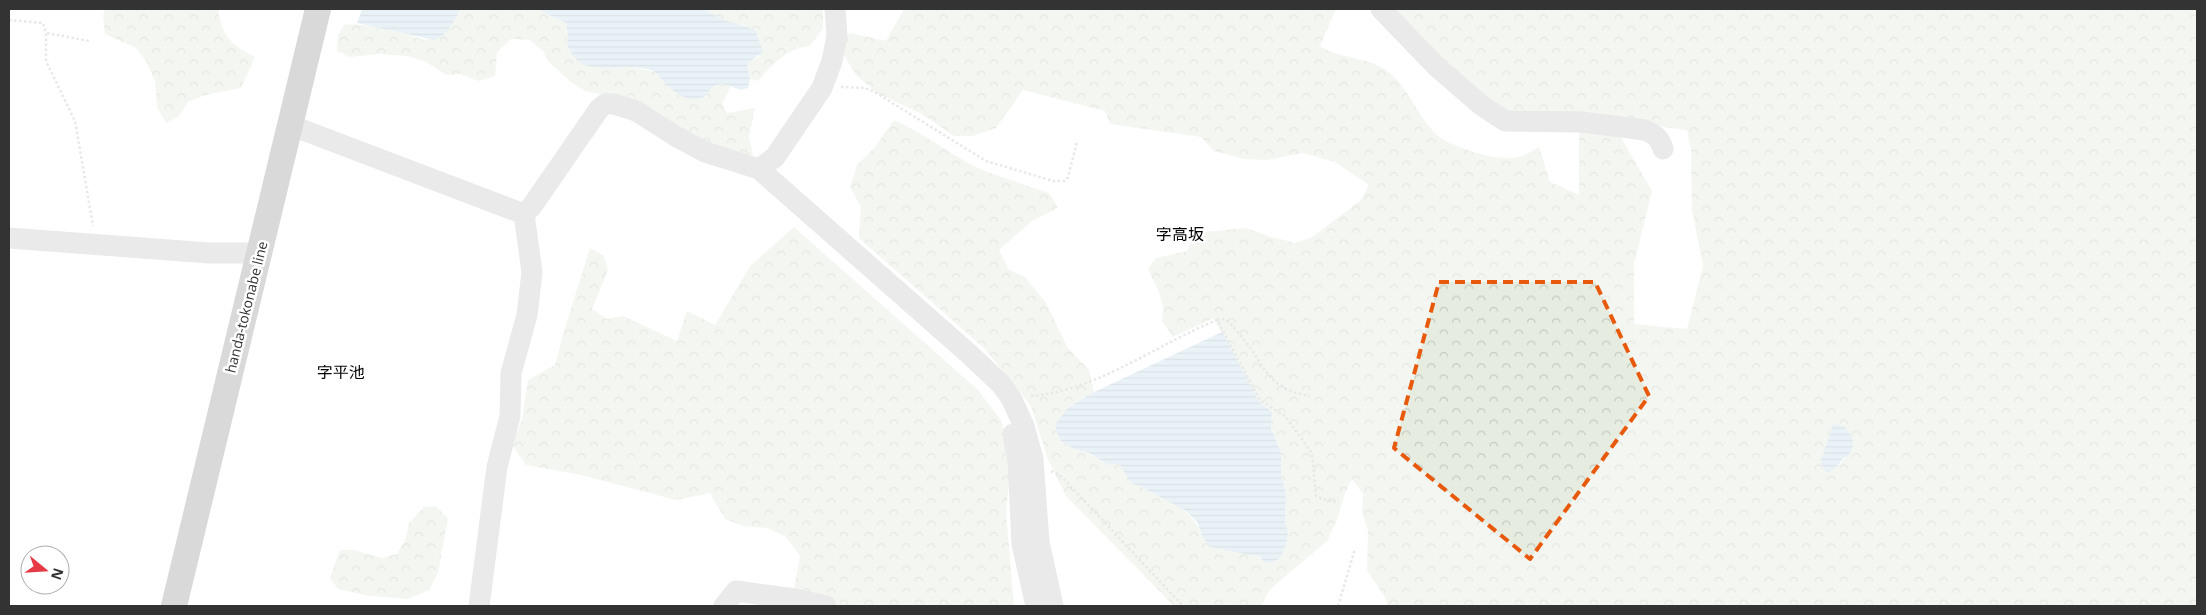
<svg xmlns="http://www.w3.org/2000/svg" width="2206" height="615" font-family="'Open Sans','Noto Sans JP',sans-serif">
<style>
.forest{fill:url(#forest-crowns);fill-rule:evenodd}
.water{fill:url(#water-rules)}
.lines{fill:none;stroke-linecap:round;stroke-linejoin:round}
.path{stroke:#cdcdcd;stroke-width:2.5;stroke-dasharray:2.5 2.5;stroke-linecap:butt}
.minor{stroke:#d0d0d0;stroke-width:21}
.major{stroke:#ababab;stroke-width:26}
.marked{fill:none;stroke:#e8590c;stroke-width:4;stroke-dasharray:10 6;stroke-linejoin:round}
.labels{text-anchor:middle;dominant-baseline:central;stroke-width:5;stroke-linejoin:round;paint-order:stroke}
.street-label{font-size:14px;fill:#333;stroke:#fff}
.quarter-label{font-size:16px;fill:#000;stroke:#fff}
</style>
<defs>
<pattern id="forest-crowns" width="20" height="18" patternUnits="userSpaceOnUse" patternTransform="scale(1.25)"><rect width="20" height="18" fill="#e6ecdf"/><path d="M2 6a3 3 0 1 1 6 0M12 15a3 3 0 1 1 6 0" fill="none" stroke="#c6cbc0"/></pattern>
<pattern id="water-rules" width="6" height="5" patternUnits="userSpaceOnUse" patternTransform="scale(1.25)"><rect width="6" height="5" fill="#cfe2ee"/><path d="M0 2.5h6" fill="none" stroke="#b2c2cd"/></pattern>
</defs>
<rect width="100%" height="100%" fill="#fff"/>
<g class="forest">
<path d="M105,9H218C222,38 231,44 255,57L241,88L205,95L188,102L179,116L166,123L157,107L155,81L146,61L136,48L105,34L103,16Z"/>
<path d="M461,9H537L566,23L568,36L567,45L593,67L629,66L655,72L667,86L701,99C711,89 717,81 731,86L722,104L727,113L755,108L749,137L753,155H735L616,98L585,91L572,83L547,60L544,52L530,40L511,39L497,52L495,76L479,81L461,74L446,75L425,61L407,56L378,54L350,57L337,51L338,35L344,25C364,22 405,33 424,40L452,25Z"/>
<path d="M706,9H823V28L810,46C788,48 772,64 758,81L750,79L747,64L760,56L746,26L721,21Z"/>
<path d="M904,9H1336L1320,46C1339,59 1364,56 1384,69C1408,84 1416,115 1436,134C1452,148 1502,164 1522,156C1528,154 1533,150 1539,147L1550,182L1579,195V130L1619,134L1652,191L1634,264V324L1687,329L1703,266L1692,209L1691,149L1687,130L1588,117H1505L1387,9H2197V606H1387L1386,599L1367,570L1368,531L1362,512L1363,494L1352,479L1345,493L1337,520L1327,541L1269,590L1262,606H1174L1066,496L1047,457L1031,406L985,349L859,238L861,207L850,187L857,165L875,147L894,120C925,134 952,156 983,170C1004,179 1028,185 1049,193L1058,208L1032,221L999,250L1008,269L1025,277L1046,303L1068,348L1089,370L1094,392L1069,407L1074,449L1088,453L1108,465L1119,464L1132,484L1140,486C1169,504 1189,503 1203,538L1260,558L1263,561L1288,532L1285,522L1286,494L1281,474V453L1271,428L1272,412L1259,403L1214,318L1173,337L1162,321L1163,306L1159,292L1148,269L1156,258L1187,251L1195,233L1246,228L1271,237L1296,243L1314,236L1361,200L1369,185L1335,162L1303,153L1267,160L1244,159L1214,151L1201,137L1110,124L1105,111L1023,90L996,128L973,136H954L922,114L877,93L856,75L841,50L843,40L850,33L886,41ZM1832,427L1852,446C1848,455 1838,470 1827,472L1820,463Z"/>
<polygon points="794,227 978,390 1001,420 1011,461 1006,513 1014,606 791,606 800,556 786,537 767,528 743,526 725,519 710,493 676,500 581,475 526,465 512,445 522,420 528,380 555,365 564,331 590,248 604,256 608,270 592,309 607,319 623,316 677,341 687,311 715,325 750,266"/>
<polygon points="435,506 448,518 438,573 429,590 408,599 369,596 338,589 330,578 340,550 354,550 382,558 397,554 405,541 409,523 424,507"/>
</g>
<g class="water">
<path d="M362,9H461C454,21 448,35 434,40L357,23Z"/>
<path d="M537,9H706C721,23 739,22 756,31L763,52L747,64L750,79L748,88L740,90C704,73 715,101 693,99C684,99 673,91 666,85C662,81 659,74 653,71C632,62 594,74 578,61C573,57 570,50 567,45L568,36L566,23Z"/>
<polygon points="1222,332 1259,402 1272,412 1271,428 1281,453 1281,474 1286,494 1285,522 1288,532 1286,545 1280,558 1271,563 1263,561 1260,557 1211,547 1203,538 1197,522 1186,511 1140,486 1132,484 1119,464 1108,465 1089,453 1074,449 1066,444 1061,441 1056,430 1056,423 1069,407 1094,392"/>
<path d="M1835,424C1850,425 1859,443 1848,456C1846,457 1843,458 1842,460C1837,466 1836,470 1827,472L1820,463L1832,427Z"/>
</g>
<g class="lines">
<g class="path">
<polyline points="9,20 43,23 46,33 46,61 75,121 93,226"/>
<polyline points="47,33 89,41"/>
<polyline points="841,87 864,88 873,91 986,161 1053,181 1065,181 1068,177 1077,142"/>
<path d="M1217,320L1224,319C1231,323 1236,330 1241,336C1267,367 1264,387 1310,396"/>
<path d="M1031,396C1097,391 1157,344 1217,320L1260,400L1285,416L1312,453L1316,496L1328,501H1339"/>
<polyline points="1051,471 1060,475 1183,606"/>
<polyline points="1338,606 1355,549"/>
</g>
<g class="minor">
<path d="M1381,9L1437,67L1481,105L1505,121L1581,122L1645,130C1656,135 1660,139 1663,149"/>
<polyline points="290,125 524,214"/>
<polyline points="759,169 775,157 822,88 832,61 837,36 835,9"/>
<polyline points="524,214 532,206 599,109 605,104 614,104 636,111 677,137 705,152 759,169 968,353 1001,384 1011,398 1024,426 1033,459 1039,542 1053,606"/>
<polyline points="9,238 209,253 259,253"/>
<polyline points="1013,434 1018,461 1022,544 1036,606"/>
<polyline points="479,606 497,467 510,416 511,373 527,315 532,272 524,214"/>
<polyline points="724,606 736,591 795,599 826,606"/>
</g>
<polyline class="major" points="174,606 318,9"/>
</g>
<path d="M0 0H2206V615H0ZM1439,282H1595L1649,396L1530,559L1394,448Z" fill="#fff" fill-opacity=".55" fill-rule="evenodd"/>
<path class="marked" d="M1439,282H1595L1649,396L1530,559L1394,448Z"/>
<g class="labels">
<g class="street-label">
<text transform="translate(246 307) rotate(-76)">handa-tokonabe line</text>
</g>
<g class="quarter-label">
<text x="1180" y="234">字高坂</text>
<text x="341" y="372">字平池</text>
</g>
</g>
<rect width="2206" height="615" fill="none" stroke="#333333" stroke-width="20"/>
<g transform="translate(45 570) rotate(108)"><circle r="24" fill="#ffffff" stroke="#adadad"/>
<path d="M0-4L9 19L0 12L-9 19Z" fill="#e63946"/>
<text y="-8" font-size="14" font-weight="bold" text-anchor="middle" fill="#333333">N</text>
</g>
</svg>
